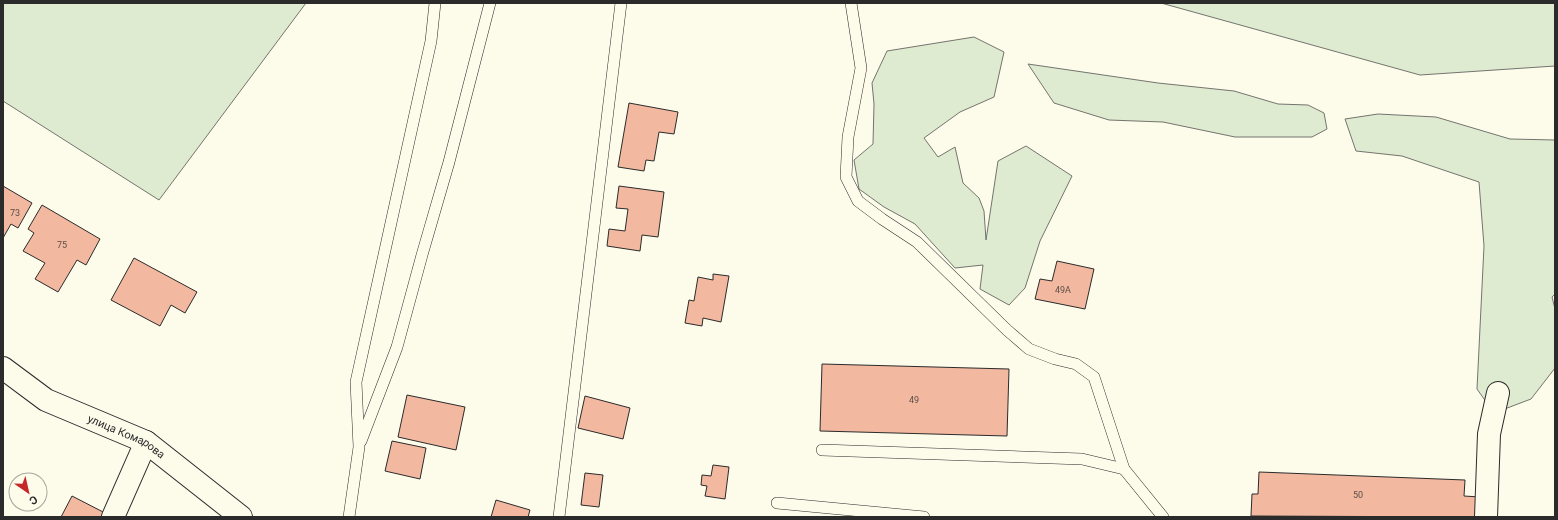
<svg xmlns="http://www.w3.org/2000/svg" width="1558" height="520" font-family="Roboto,sans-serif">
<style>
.green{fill:#deebd1;stroke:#74746e}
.building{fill:#f2b8a0;stroke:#2b2b2b}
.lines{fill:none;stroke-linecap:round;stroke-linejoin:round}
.lane-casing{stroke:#2b2b2b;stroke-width:12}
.street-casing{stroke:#2b2b2b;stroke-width:24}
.lane{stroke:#fdfbea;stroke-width:11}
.street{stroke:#fdfbea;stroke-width:22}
.labels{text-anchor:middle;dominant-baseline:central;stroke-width:3;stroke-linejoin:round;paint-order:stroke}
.number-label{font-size:9px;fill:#5d4e48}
.street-label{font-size:11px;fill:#2b2b2b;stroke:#fdfbea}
</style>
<rect width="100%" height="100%" fill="#fdfbea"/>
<g class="green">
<polygon points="3,3 306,3 159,200 3,101"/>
<polygon points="1161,3 1555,3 1555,66 1420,75"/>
<polygon points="974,37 1004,52 994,97 960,112 924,138 938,157 955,147 963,183 979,198 984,211 986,240 998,161 1026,146 1072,176 1040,241 1025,288 1009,305 980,289 983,265 955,268 915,224 884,207 859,189 854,160 873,144 874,104 872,83 887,51"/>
<polygon points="1028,64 1158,83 1234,91 1278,104 1308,105 1324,113 1327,129 1312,137 1235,137 1163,122 1109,120 1054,103"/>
<polygon points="1378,114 1436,117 1510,139 1555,140 1555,294 1552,297 1555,309 1555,368 1531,399 1494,413 1477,389 1484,246 1479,182 1402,156 1356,151 1345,119"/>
</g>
<g class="building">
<polygon points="629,103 678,112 674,134 659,132 654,161 646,160 644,171 618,167"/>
<polygon points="3,186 32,203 18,228 11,224 3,238"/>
<polygon points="619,186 664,192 658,237 642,235 640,251 607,246 609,229 625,231 628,209 616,208"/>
<polygon points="42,205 100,239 86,265 77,260 58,292 35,279 45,263 23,251 34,233 28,229"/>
<polygon points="134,258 197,292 185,313 171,305 160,326 111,300"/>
<polygon points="1057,261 1094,269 1085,309 1035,299 1040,279 1052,281"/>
<polygon points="713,274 729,276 721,322 703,318 702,326 685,323 689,300 694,301 698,277 713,280"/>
<polygon points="822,364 1009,369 1007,436 820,431"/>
<polygon points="407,395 465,407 456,450 398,437"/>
<polygon points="585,396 630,408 623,439 578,428"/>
<polygon points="392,441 426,448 420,479 385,471"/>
<polygon points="713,465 729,467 725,499 705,496 707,486 701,485 702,475 711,476"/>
<polygon points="1259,472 1465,480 1464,496 1480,497 1479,517 1251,516 1252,494 1258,494"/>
<polygon points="585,473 603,475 599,507 581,505"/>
<polygon points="72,496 107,514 106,517 61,517"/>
<polygon points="496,500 530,510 528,517 491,517"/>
</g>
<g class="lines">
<g class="lane-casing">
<g id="lane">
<polyline points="851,3 861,68 848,137 846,177 858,201 882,219 917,242 1007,330 1029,349 1055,359 1076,364 1094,377 1124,469 1163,517"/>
<polyline points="361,441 397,347 422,255 449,162 490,3"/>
<polyline points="822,450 1082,459 1124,469"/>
<polyline points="777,503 924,517"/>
<polyline points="349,517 359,447 356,382 431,41 435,3"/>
<polyline points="559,517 621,3"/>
</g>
</g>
<g class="street-casing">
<g id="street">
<path id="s1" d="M3,368L46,400L146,442L241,517"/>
<polyline points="113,517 146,442"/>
<polyline points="1486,517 1489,434 1498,393"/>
</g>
</g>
<use href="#lane" class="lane"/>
<use href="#street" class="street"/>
</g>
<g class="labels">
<g class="number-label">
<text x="15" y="213">73</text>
<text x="62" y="245">75</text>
<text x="1063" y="290">49А</text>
<text x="914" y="400">49</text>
<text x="1358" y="495">50</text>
</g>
<g class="street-label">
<text stroke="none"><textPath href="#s1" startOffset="142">улица Комарова</textPath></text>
</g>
</g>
<rect width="1558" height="520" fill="none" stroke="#2b2b2b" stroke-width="8"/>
<g transform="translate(28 492) rotate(146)"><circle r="19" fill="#fdfbea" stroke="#a9a89e"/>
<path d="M0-3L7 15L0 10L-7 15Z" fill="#c62828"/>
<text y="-6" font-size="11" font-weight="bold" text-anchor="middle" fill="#2b2b2b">С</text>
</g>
</svg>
